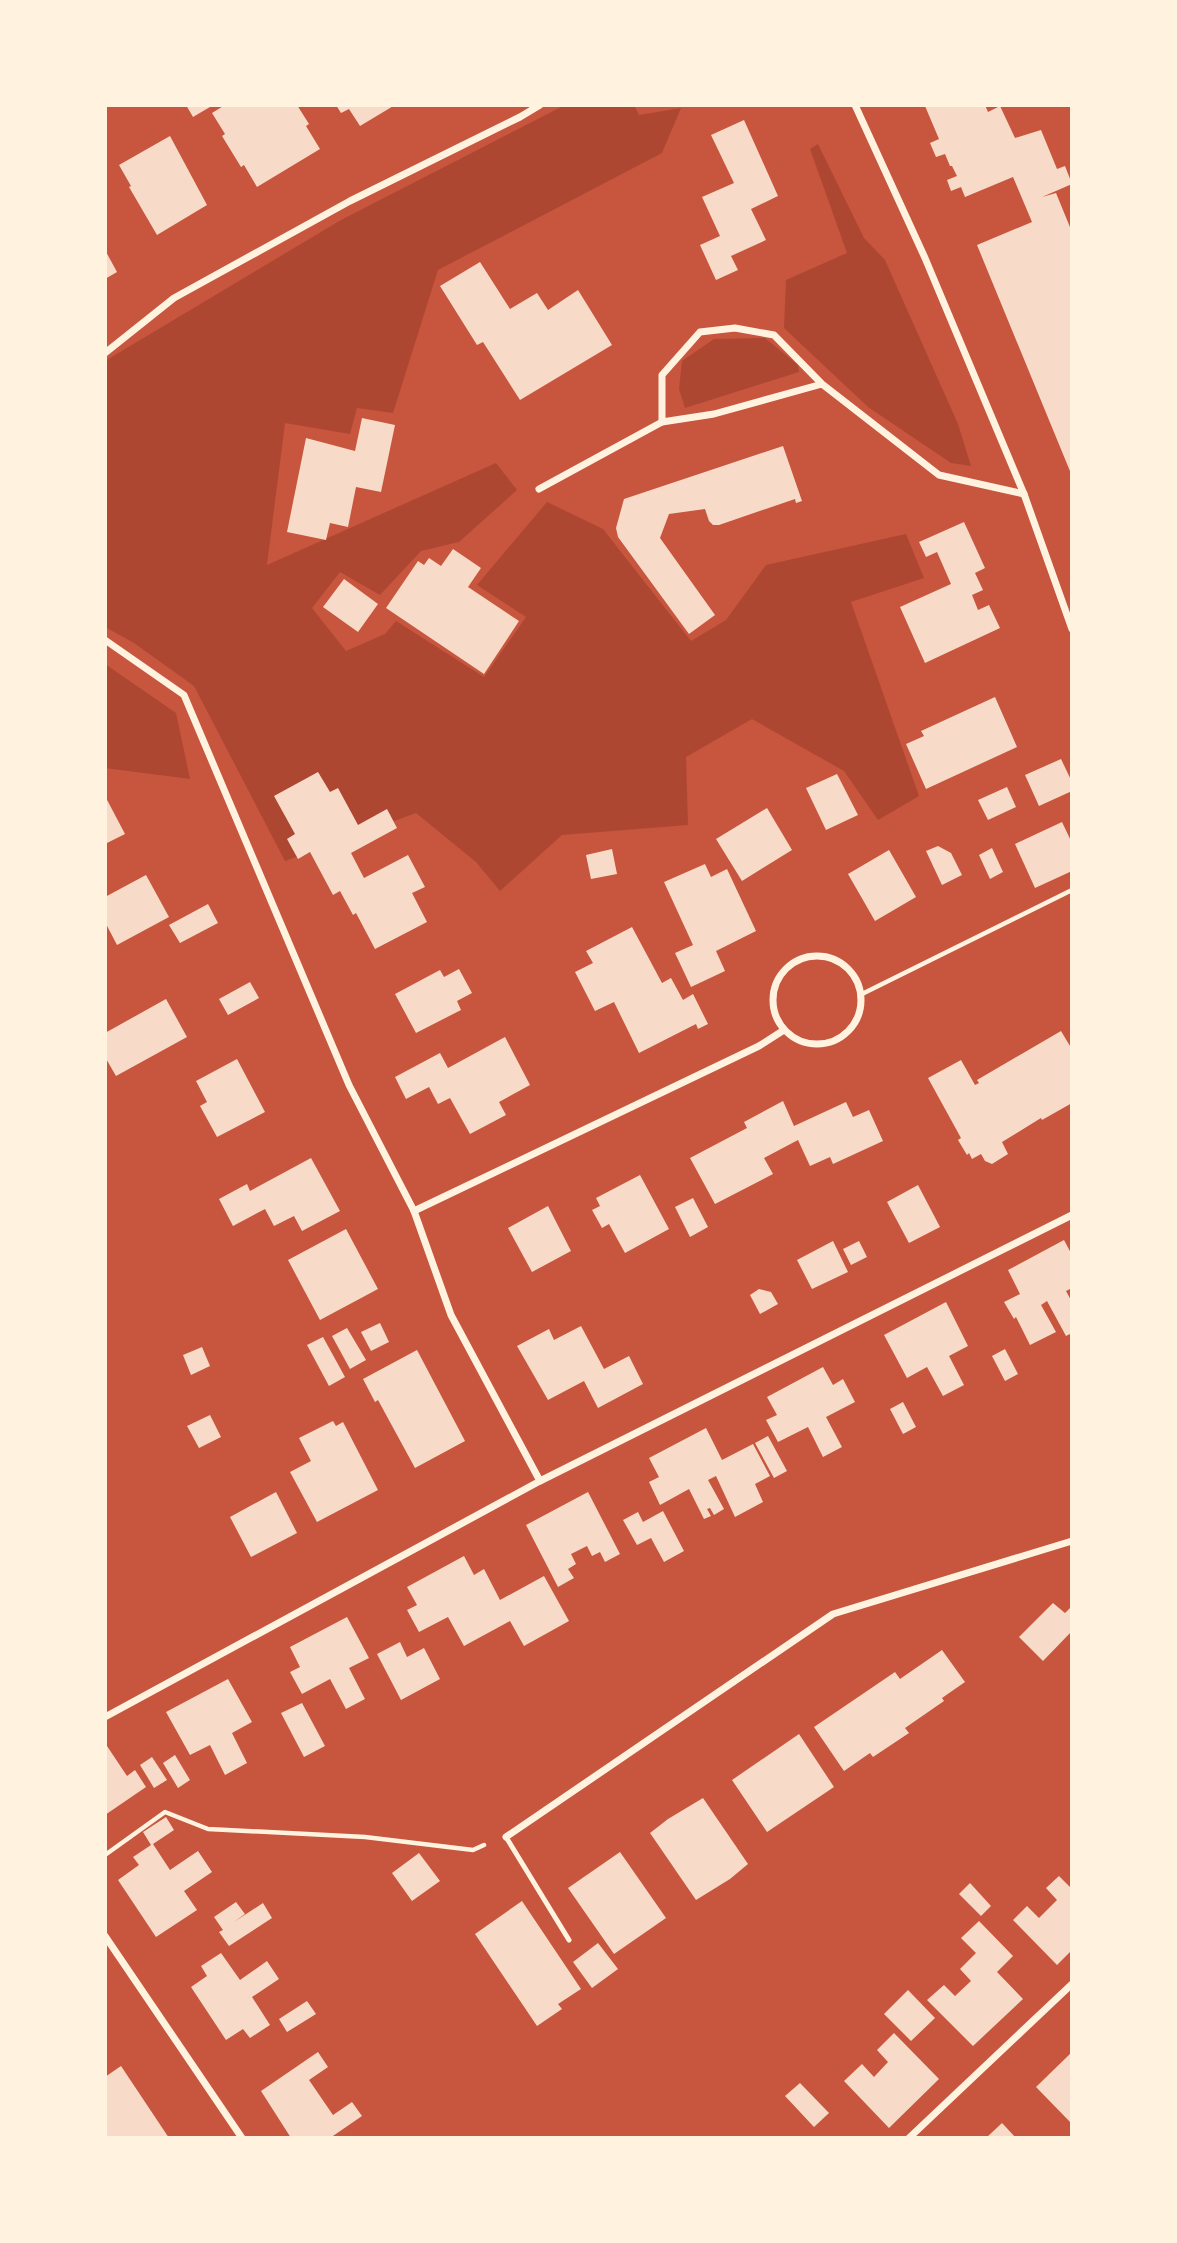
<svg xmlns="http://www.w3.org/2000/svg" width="1177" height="2243" font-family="'Exo 2',sans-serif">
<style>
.green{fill:#ae4732}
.building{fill:#f7dbc8}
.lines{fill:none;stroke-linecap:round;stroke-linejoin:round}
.path{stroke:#fff3e0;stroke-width:4.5}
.service{stroke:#fff3e0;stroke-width:5}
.minor{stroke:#fff3e0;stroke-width:7}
</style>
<rect width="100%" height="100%" fill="#c8553d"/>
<g class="green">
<polygon points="565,105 634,105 639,115 681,108 662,153 438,270 393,413 357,408 350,434 285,423 267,565 496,463 517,490 459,542 421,551 380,595 340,572 312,608 346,651 385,634 396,621 484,677 526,617 477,585 547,502 603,529 691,641 726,620 766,565 906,534 924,578 851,602 919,796 878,820 844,771 752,719 686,757 688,825 562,835 500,891 476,862 416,813 285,861 194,686 134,643 105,627 105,361 341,220"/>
<polygon points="818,144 864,238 885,260 958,424 971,466 951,463 868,407 784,328 786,280 847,253 810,149"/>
<polygon points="765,338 798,365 799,372 685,408 679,389 682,361 714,339"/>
<polygon points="105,664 176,713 190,779 105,768"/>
</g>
<g class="building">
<polygon points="186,105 208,105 210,107 193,117"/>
<polygon points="225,105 297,105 309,124 306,126 320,149 257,187 244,165 241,167 222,136 225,134 212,113"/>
<polygon points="336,105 395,105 360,126 349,109 341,113"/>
<polygon points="985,105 988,112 1000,106 1015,138 1041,130 1057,169 1065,166 1072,184 1042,197 1056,193 1072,232 1072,354 1070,355 1072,361 1072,476 977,245 1032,222 1013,177 965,197 961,187 951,191 947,180 957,176 952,166 950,166 945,154 936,157 930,143 939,139 925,106"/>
<polygon points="744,120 778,196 751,209 766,240 731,256 738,270 716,280 700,245 720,236 702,197 734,183 711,135"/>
<polygon points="170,136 207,205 157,235 129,187 131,186 119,165"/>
<polygon points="105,250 117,272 105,279"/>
<polygon points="480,262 510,309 537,293 548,310 578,290 612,345 520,400 483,342 477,345 440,286"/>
<polygon points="362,418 395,425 381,492 356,487 348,527 330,523 326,540 287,532 306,438 355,451"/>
<polygon points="783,446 802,501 796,503 795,499 719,525 713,525 709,521 705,509 669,514 660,538 715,615 689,634 618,537 616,528 624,499"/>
<polygon points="964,522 985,568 975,573 983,590 972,595 978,610 989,605 1000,628 925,663 900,607 951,584 937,552 926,557 919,542"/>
<polygon points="453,549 481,568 468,587 519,621 484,674 386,608 418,561 424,565 429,558 441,566"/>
<polygon points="344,579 378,604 358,632 323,607"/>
<polygon points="995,697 1017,747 926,789 906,744 924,736 921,731"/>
<polygon points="1061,759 1072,782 1072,791 1039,806 1025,775"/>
<polygon points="318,772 330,792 338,788 358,825 387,809 397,828 351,853 364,878 408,855 425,887 412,893 427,922 375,949 356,913 353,915 340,891 333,895 310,852 298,859 287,839 295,834 274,796"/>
<polygon points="837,774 858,815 826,830 806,788"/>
<polygon points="1007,787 1016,807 988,820 978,800"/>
<polygon points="105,796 125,834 105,844"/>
<polygon points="767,808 792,850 742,881 716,839"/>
<polygon points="1062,822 1072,843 1072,871 1035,888 1015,844"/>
<polygon points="938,846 951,853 962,875 942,885 926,851"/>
<polygon points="992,848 1003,872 990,879 979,855"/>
<polygon points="612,849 617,874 591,879 586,855"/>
<polygon points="889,850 916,897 875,921 848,874"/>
<polygon points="705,864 711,877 727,869 756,931 716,951 725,971 691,987 675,953 693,945 664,882"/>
<polygon points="146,875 169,917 117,945 105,922 105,897"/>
<polygon points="208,904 218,923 180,943 169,925"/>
<polygon points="632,927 662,983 671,978 683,1000 693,994 708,1024 698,1029 696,1024 639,1053 614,1002 595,1011 575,972 593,963 586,951"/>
<polygon points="459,969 472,993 457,1001 461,1010 416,1033 395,994 440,970 444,977"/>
<polygon points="250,982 259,998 228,1015 219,999"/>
<polygon points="166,999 187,1037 116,1076 105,1057 105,1033"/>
<polygon points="1061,1031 1070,1046 1072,1045 1072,1103 1042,1120 1041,1118 1002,1142 1008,1154 992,1164 985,1161 981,1154 972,1159 969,1153 967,1155 958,1140 961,1138 928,1078 961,1060 975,1085 979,1083 977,1080"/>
<polygon points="505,1037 530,1085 499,1102 506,1115 470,1134 450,1098 438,1104 429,1087 406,1099 395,1077 440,1053 448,1068"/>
<polygon points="237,1059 265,1112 217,1137 200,1106 207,1102 196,1081"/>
<polygon points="783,1101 794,1126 846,1102 853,1117 869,1110 883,1141 833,1164 830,1157 810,1166 798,1140 764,1158 773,1174 715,1204 690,1158 747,1128 744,1122"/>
<polygon points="311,1158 340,1211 302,1231 294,1216 274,1226 265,1209 233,1226 219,1199 247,1184 250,1191"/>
<polygon points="640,1175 669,1229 625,1253 609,1224 602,1228 592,1210 600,1206 596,1198"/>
<polygon points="918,1185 940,1227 909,1243 887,1202"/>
<polygon points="693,1198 708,1227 690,1237 675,1207"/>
<polygon points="548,1206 571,1251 532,1272 508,1228"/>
<polygon points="346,1229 378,1289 320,1320 288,1260"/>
<polygon points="1064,1240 1072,1255 1072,1288 1066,1291 1072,1302 1072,1333 1066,1336 1047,1301 1041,1305 1056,1332 1030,1345 1016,1317 1014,1319 1004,1302 1020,1294 1008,1270"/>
<polygon points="833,1241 848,1272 812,1289 797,1260"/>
<polygon points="859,1241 867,1257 851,1265 843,1249"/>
<polygon points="759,1289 771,1292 778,1304 760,1314 750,1295"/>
<polygon points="946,1302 968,1346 949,1356 964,1385 943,1396 927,1367 907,1378 884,1335"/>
<polygon points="380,1323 389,1342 371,1351 361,1332"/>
<polygon points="581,1326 604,1369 629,1356 643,1384 598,1408 584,1381 548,1400 517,1346 549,1329 554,1340"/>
<polygon points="347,1328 366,1360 350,1369 332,1336"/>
<polygon points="323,1337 345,1377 329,1386 307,1345"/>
<polygon points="202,1347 210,1366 191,1375 183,1355"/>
<polygon points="1005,1349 1018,1374 1005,1381 992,1356"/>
<polygon points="417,1350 465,1441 415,1468 378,1400 375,1402 363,1379"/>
<polygon points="823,1367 833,1385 843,1379 855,1402 826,1417 842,1447 823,1457 808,1427 778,1442 766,1420 777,1415 767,1397"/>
<polygon points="903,1402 916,1427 903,1434 890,1409"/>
<polygon points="210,1415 221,1437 199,1448 187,1426"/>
<polygon points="333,1421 336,1426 343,1422 378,1490 317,1522 290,1472 311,1461 299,1438"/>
<polygon points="706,1428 722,1460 753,1444 770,1476 755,1484 763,1502 735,1517 716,1476 708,1480 724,1509 714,1515 710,1508 707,1509 711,1516 704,1519 689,1489 660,1505 649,1482 659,1477 649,1458"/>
<polygon points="768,1436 787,1471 774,1478 755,1443"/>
<polygon points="276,1492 297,1533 251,1557 230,1517"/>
<polygon points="588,1492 620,1554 605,1562 600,1552 592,1556 587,1546 571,1554 576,1564 568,1569 574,1578 558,1587 526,1525"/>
<polygon points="663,1511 684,1551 664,1562 651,1538 637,1545 623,1520 638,1512 643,1522"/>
<polygon points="464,1556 474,1575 484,1569 500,1600 544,1576 569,1621 524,1646 510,1621 464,1646 448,1617 419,1632 407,1610 417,1605 407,1587"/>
<polygon points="1053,1603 1065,1613 1072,1606 1072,1631 1043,1661 1019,1637"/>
<polygon points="347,1617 369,1658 349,1668 365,1699 346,1709 330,1679 302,1694 290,1672 300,1667 290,1647"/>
<polygon points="400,1642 407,1657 424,1648 440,1679 401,1700 377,1654"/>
<polygon points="942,1650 965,1682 942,1698 944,1701 905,1728 909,1733 873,1757 870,1753 844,1771 814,1727 895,1672 900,1679"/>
<polygon points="228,1679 252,1722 232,1733 247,1763 225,1775 210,1745 190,1755 166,1712"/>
<polygon points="302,1703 325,1746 304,1757 281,1713"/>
<polygon points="799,1734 834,1787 767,1832 732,1780"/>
<polygon points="105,1743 127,1776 135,1770 146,1787 105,1815"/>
<polygon points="175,1755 190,1780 178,1788 163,1763"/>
<polygon points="152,1757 167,1780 154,1788 140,1765"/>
<polygon points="703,1798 748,1864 730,1879 696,1900 650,1833 668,1819"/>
<polygon points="166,1817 174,1830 153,1844 170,1870 198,1851 212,1872 184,1891 197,1910 156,1937 118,1880 139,1865 133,1857 151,1845 143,1832"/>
<polygon points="620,1852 666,1918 614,1954 568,1888"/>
<polygon points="419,1853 440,1881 412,1901 392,1873"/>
<polygon points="1059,1876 1072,1889 1072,1950 1057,1965 1013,1920 1027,1906 1039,1918 1057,1900 1046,1888"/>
<polygon points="970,1883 991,1906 981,1916 959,1894"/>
<polygon points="522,1901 581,1989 558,2004 562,2009 537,2026 475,1934"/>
<polygon points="236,1902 245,1914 234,1922 263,1903 272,1918 229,1946 219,1932 223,1930 214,1917"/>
<polygon points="979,1921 1013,1956 997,1972 1023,1999 973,2046 927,2000 944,1985 955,1996 971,1981 960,1969 976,1953 961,1938"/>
<polygon points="598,1943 618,1969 592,1988 573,1962"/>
<polygon points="221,1953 240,1980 267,1961 279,1979 252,1997 270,2025 250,2038 243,2029 226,2040 191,1987 207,1976 201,1966"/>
<polygon points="908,1990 935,2018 911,2041 884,2014"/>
<polygon points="307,2001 316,2014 287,2032 279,2019"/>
<polygon points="894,2033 939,2079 889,2128 844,2081 862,2064 874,2077 888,2062 877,2050"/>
<polygon points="318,2052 328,2067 309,2080 333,2115 352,2102 362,2116 330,2138 291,2138 261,2091"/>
<polygon points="1072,2052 1072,2124 1036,2087"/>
<polygon points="121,2066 169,2138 107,2138 105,2134 105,2077"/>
<polygon points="800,2083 829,2113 814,2127 785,2096"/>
<polygon points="1002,2123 1016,2138 986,2138"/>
</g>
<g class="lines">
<g class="path">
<polyline points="862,994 1072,890"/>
<polyline points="105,1855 165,1812 208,1829 365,1837 473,1850 484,1845"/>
</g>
<polyline class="service" points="506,1837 569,1940"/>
<g class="minor">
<polyline points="855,105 925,258 1024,494 1072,629"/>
<polyline points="105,353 174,298 350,201 520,117 540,105"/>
<polyline points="822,384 714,414 662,422 662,375 700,332 735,328 774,335 822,384 939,475 1024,494"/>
<polyline points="539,489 662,422"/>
<polyline points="105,640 184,695 349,1085 414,1211 451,1315 540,1481"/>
<circle cx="817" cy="1000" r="44"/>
<polyline points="414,1211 759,1046 784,1030"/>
<polyline points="105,1717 540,1481 1072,1215"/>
<polyline points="506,1837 833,1614 1072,1541"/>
<polyline points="105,1936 242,2138"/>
<polyline points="909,2138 1072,1984"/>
</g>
</g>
<rect width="1177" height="2243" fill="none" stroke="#fff3e0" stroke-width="214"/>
</svg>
